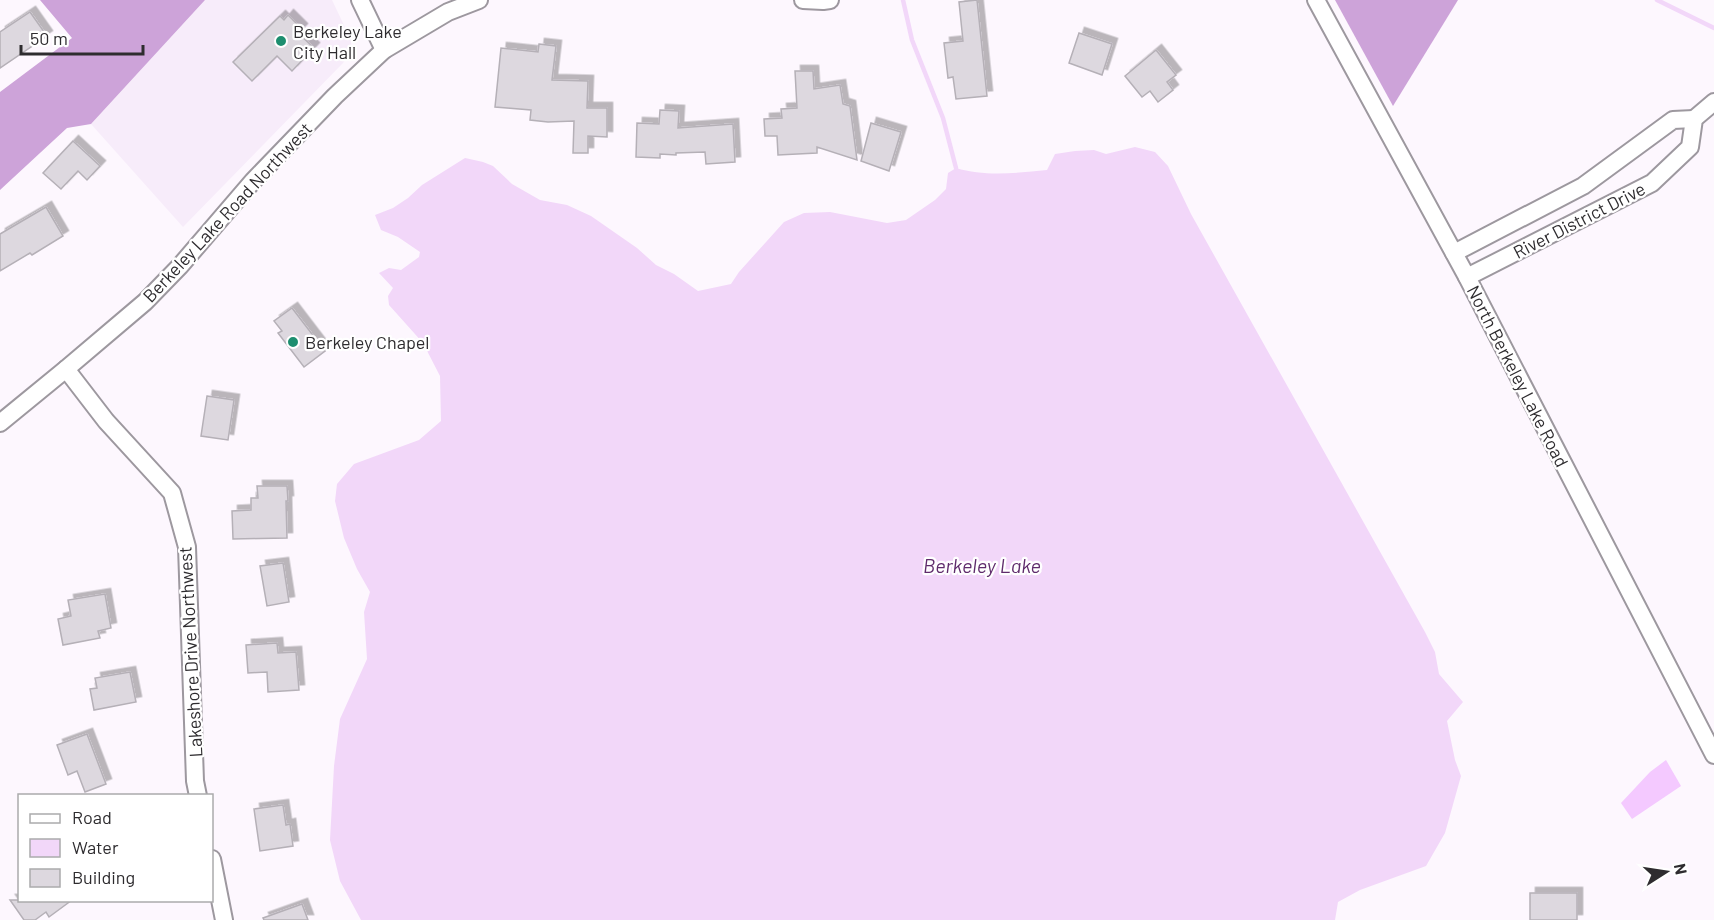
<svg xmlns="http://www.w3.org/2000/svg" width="1714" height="920" font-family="Barlow,sans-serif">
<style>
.built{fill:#f7ecfa}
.green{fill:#f4c9ff}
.forest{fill:#cda3d9}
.water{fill:#f2d7f9}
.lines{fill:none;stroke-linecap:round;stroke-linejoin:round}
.stream{stroke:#f2d7f9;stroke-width:4.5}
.building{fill:#ddd8df;stroke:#b5b0b7;stroke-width:1.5;filter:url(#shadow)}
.minor-casing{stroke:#9d989f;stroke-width:20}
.minor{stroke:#fff;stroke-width:16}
.poi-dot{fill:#1d8e6f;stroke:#fff;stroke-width:2}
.labels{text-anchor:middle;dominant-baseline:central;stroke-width:4.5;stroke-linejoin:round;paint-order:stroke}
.poi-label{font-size:18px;fill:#2e2c2f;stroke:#fff;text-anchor:start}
.street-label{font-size:18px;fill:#2e2c2f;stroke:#fff}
.water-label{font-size:20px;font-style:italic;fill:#5f2b6c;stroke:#fff}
</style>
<defs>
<filter id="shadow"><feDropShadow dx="5.5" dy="-5.5" stdDeviation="0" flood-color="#0004"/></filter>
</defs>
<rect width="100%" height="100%" fill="#fdf7fe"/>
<polygon class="built" points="205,0 332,0 351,40 351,50 343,63 183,227 91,124"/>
<polygon class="green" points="1666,760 1681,786 1632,819 1621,803 1650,772"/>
<g class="forest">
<polygon points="40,0 205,0 91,124 67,128 0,190 0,92 72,38"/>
<polygon points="1335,0 1458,0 1393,106"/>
</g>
<path class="water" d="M1135,147L1155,152L1168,166L1191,214L1425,632L1435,652L1439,674L1463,702L1447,721L1455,760L1461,776L1445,833L1426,866L1360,890L1338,902L1335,920H361L340,881L330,840L334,766L340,719L367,659L364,612L370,592L357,569L344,538L335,501L337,484L354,464L419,440L441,421L440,376L423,343L389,305L388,296L393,288L379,273L389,268L401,270L419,257L420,252L398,237L381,230L375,215L393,208L408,198L422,185L465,158L483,162L493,166L512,184L540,200L567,205L591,216L637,248L656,265L674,274L698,291L731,284L739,272L784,222L804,213L830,212L887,223L906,220L935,200L946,189L948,173L956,168C985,177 1017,173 1047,170L1055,154L1075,151L1094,150L1106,154Z"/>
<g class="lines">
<g class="stream">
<polyline points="903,0 912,40 943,118 956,168"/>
<polyline points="1657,0 1714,28"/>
</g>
</g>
<g class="building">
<polygon points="977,0 987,96 956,99 953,77 948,78 944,43 963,41 959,2"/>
<polygon points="30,12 47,36 0,68 0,32"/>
<polygon points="288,15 302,29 298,33 314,48 292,71 277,56 252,81 233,62 280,16 284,20"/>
<polygon points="1079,33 1112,44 1102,75 1069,63"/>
<polygon points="539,44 556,46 552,80 588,81 587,108 607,108 607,137 588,136 588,153 573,153 574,121 548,122 530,120 531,110 495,107 501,48 538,52"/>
<polygon points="1156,50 1176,75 1167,82 1173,90 1158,102 1150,91 1142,97 1125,76"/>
<polygon points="795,71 813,71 814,89 840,85 843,104 850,106 857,160 817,147 817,153 778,155 777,136 765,136 764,119 782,118 781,109 797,108"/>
<polygon points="660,110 679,111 678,128 733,124 735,162 706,164 705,152 676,153 676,155 660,154 660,158 636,157 637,123 659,124"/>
<polygon points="871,123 901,132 889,171 861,161"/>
<polygon points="73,141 100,166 87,180 78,171 61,189 43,173"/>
<polygon points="46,207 63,236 32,255 30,253 0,271 0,234"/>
<polygon points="292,308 325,351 304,367 278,333 282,331 274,321"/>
<polygon points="207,396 234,400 228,440 201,436"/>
<polygon points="257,486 287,486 288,501 286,501 287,538 233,539 232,511 251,510 251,498 258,498"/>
<polygon points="283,563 289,602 267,606 260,566"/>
<polygon points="105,594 111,628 98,631 100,638 63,645 58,619 71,616 68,600"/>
<polygon points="277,643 278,653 296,652 299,690 268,692 267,672 248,673 246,645"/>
<polygon points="130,672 136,702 94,710 90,689 97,688 95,678"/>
<polygon points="87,734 106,784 85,792 77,771 68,775 57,745"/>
<polygon points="283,805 286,825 290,824 293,846 260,851 254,809"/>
<rect x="1530" y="893" width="47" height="27"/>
<polygon points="10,900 72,900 49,917 46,912 35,920 24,920"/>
<polygon points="302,904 308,920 264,920 263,918"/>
</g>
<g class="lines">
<g class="minor-casing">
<g id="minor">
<polyline points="360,0 384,50"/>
<polyline points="803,0 823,1 830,0"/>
<polyline points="1316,0 1467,277 1714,755"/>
<polyline points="1454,253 1583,186 1673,120 1694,119"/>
<polyline points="1467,277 1652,183 1690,147 1694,119 1714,102"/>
<polyline points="66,369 106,421 172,493 187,547 195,781 198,796"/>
<polyline points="0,423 66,369 145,302 180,266 253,181 335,96 384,50 448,12 479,0"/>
<polyline points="212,859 224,920"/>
</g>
</g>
<use href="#minor" class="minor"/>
</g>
<g class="poi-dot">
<circle cx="281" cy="41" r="6"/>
<circle cx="293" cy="342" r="6"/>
</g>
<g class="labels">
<g class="poi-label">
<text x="293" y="31">Berkeley Lake<tspan x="293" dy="21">City Hall</tspan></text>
<text x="305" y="342">Berkeley Chapel</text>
</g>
<g class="street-label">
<text transform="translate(227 212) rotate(-47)">Berkeley Lake Road Northwest</text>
<text transform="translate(1579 220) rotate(-27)">River District Drive</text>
<text transform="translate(1518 376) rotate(63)">North Berkeley Lake Road</text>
<text transform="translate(190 652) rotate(-93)">Lakeshore Drive Northwest</text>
</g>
<g class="water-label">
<text x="982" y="565">Berkeley Lake</text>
</g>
</g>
<rect x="18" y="794" width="195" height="108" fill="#ffffff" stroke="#ababac" stroke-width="1.5"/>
<rect x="30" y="814" width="30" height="9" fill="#ffffff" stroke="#ababac" stroke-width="1.5"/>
<text x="72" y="824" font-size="18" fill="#2e2c2f">Road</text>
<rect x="30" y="839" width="30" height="18" fill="#f2d7f9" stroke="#ababac" stroke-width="1.5"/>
<text x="72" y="854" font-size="18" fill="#2e2c2f">Water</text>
<rect x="30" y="869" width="30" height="18" fill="#ddd8df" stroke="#ababac" stroke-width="1.5"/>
<text x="72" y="884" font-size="18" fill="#2e2c2f">Building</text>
<g transform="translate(1666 872) rotate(78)" stroke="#ffffff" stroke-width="4.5" paint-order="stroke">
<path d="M0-4.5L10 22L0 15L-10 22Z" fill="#2e2c2f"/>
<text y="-9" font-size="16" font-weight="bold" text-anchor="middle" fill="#2e2c2f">N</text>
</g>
<path d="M21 45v9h122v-9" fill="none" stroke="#2e2c2f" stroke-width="3"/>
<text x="30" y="45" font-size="18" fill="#2e2c2f" stroke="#ffffff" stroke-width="4.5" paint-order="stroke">50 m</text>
</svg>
